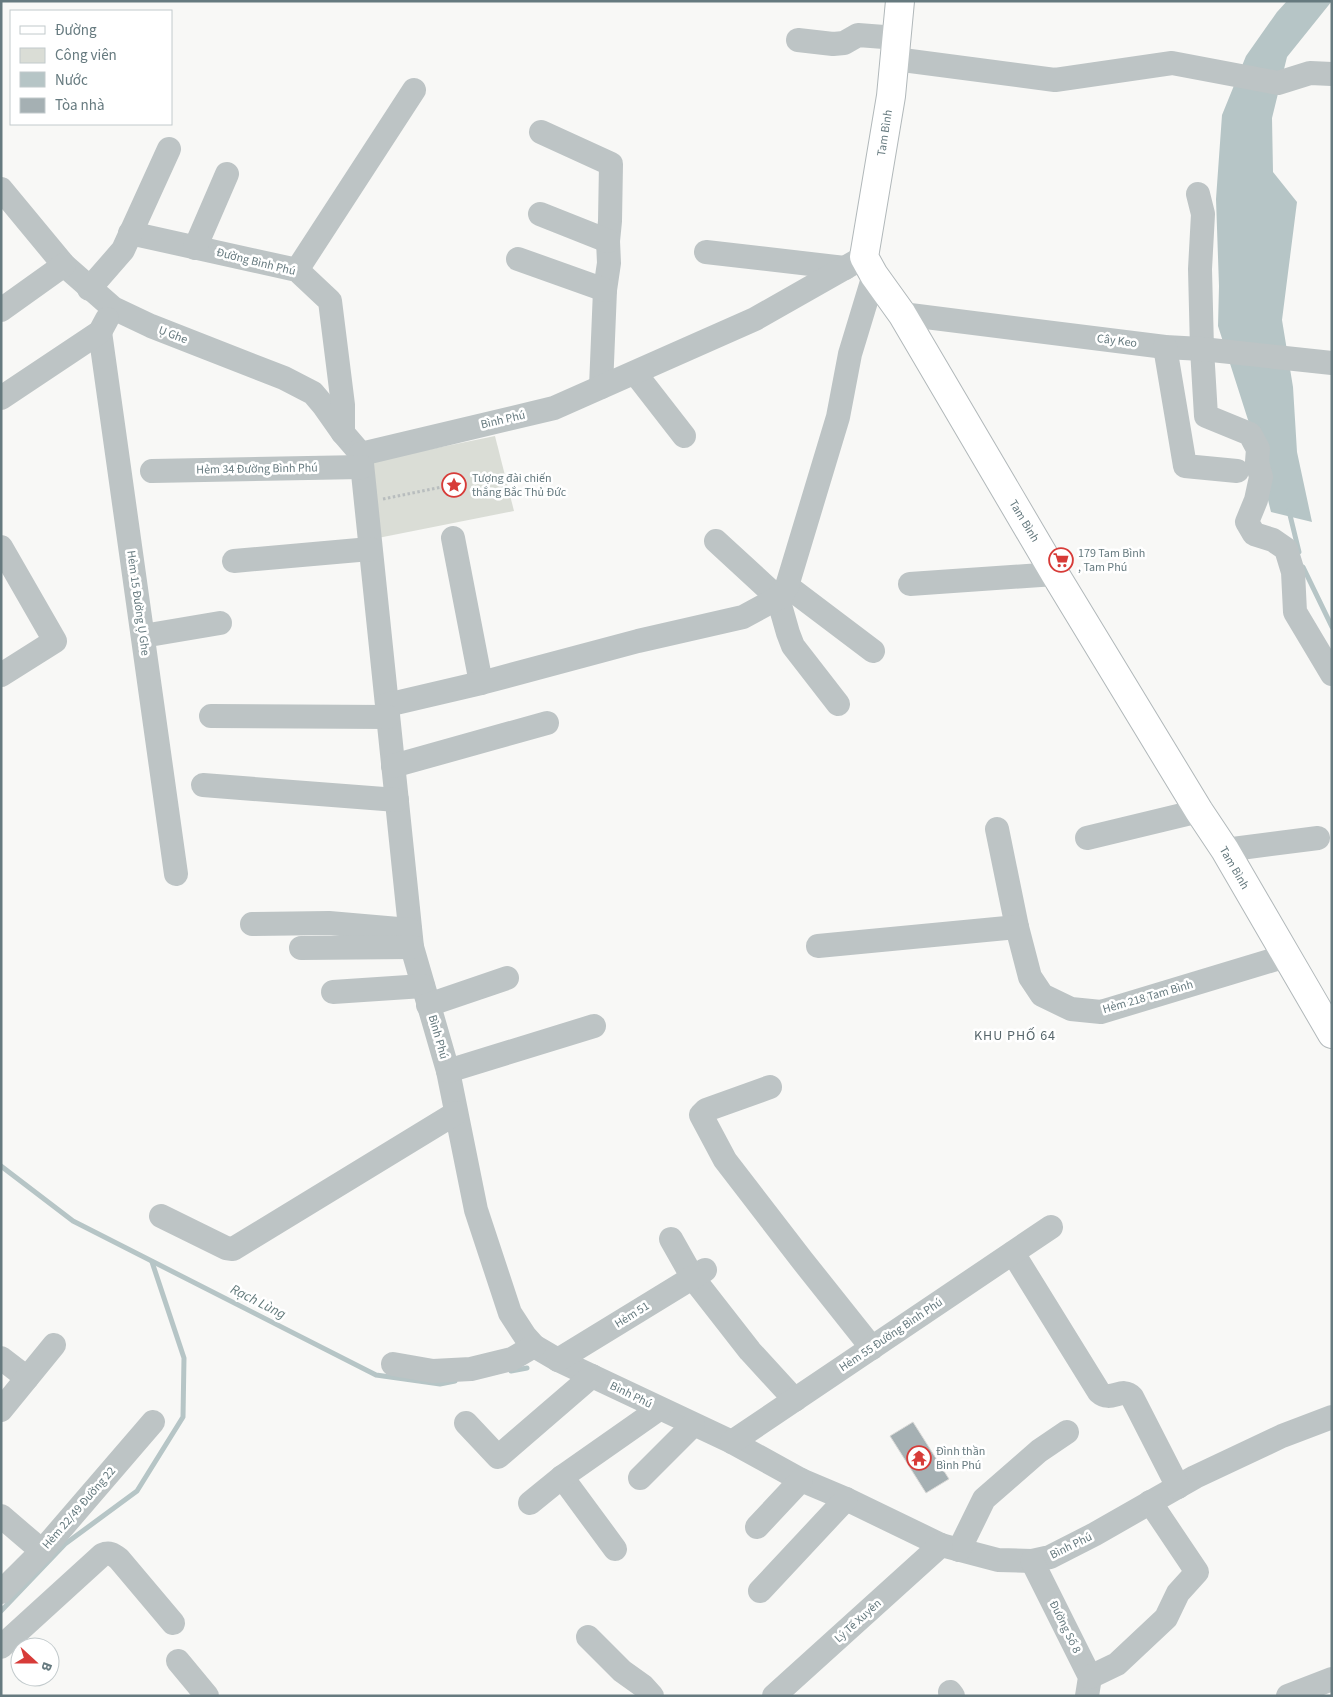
<svg xmlns="http://www.w3.org/2000/svg" width="1333" height="1697" font-family="'Source Sans 3',sans-serif">
<style>
.green{fill:#daddd6}
.water{fill:#b6c5c6}
.lines{fill:none;stroke-linecap:round;stroke-linejoin:round}
.stream{stroke:#b6c5c6;stroke-width:5}
.building{fill:#a5b0b3;stroke:#dadad8}
.major-casing{stroke:#b1b8ba;stroke-width:30}
.path{stroke:#b8bdbe;stroke-width:3;stroke-dasharray:2.5 2.5;stroke-linecap:butt}
.minor{stroke:#bdc4c5;stroke-width:24}
.major{stroke:#fff;stroke-width:28}
.labels{text-anchor:middle;dominant-baseline:central;stroke-width:5;stroke-linejoin:round;paint-order:stroke}
.street-label{font-size:12px;fill:#667a7f;stroke:#fff}
.poi-label{font-size:12px;fill:#667a7f;stroke:#fff;text-anchor:start}
.neighbourhood-label{font-size:14px;letter-spacing:1px;fill:#57666b;stroke:#fff}
.water-label{font-size:14px;font-style:italic;fill:#607879;stroke:#fff}
</style>
<rect width="100%" height="100%" fill="#f8f8f6"/>
<polygon class="green" points="495,436 514,511 378,538 373,461"/>
<polygon class="water" points="1287,1 1332,1 1287,57 1272,118 1273,172 1297,202 1282,320 1293,387 1297,452 1312,522 1271,512 1249,423 1218,326 1219,286 1216,199 1222,115 1246,56 1277,12"/>
<g class="lines">
<g class="stream">
<polyline points="1289,511 1299,552"/>
<polyline points="1303,567 1332,627"/>
<polyline points="1,1166 73,1221 376,1375 440,1384 455,1381"/>
<polyline points="511,1371 527,1368"/>
<polyline points="1,1611 65,1544 137,1491 183,1417 184,1358 152,1262"/>
</g>
</g>
<polygon class="building" points="913,1422 949,1479 926,1493 890,1436"/>
<g class="lines">
<g class="major-casing">
<polyline id="major" points="900,1 891,96 864,257 874,275 902,314 1055,574 1199,811 1225,850 1332,1034"/>
</g>
<polyline class="path" points="383,499 442,487"/>
<g class="minor">
<polyline points="798,40 833,44 844,43 858,35 897,38"/>
<polyline points="895,59 1055,80 1172,63 1278,83 1310,73 1332,74"/>
<polyline points="541,132 611,164 610,221 608,241 609,263 605,290 601,387"/>
<polyline points="1,189 64,265 113,308 151,326 284,378 313,393 324,406 343,433 361,454"/>
<polyline points="1198,194 1203,214 1200,269 1202,349 1206,416 1250,434 1258,449 1257,462 1261,477 1256,500 1247,522 1254,534 1273,540 1286,549 1293,572 1295,612 1332,674"/>
<polyline points="540,214 608,241"/>
<polyline points="130,233 297,270 330,301 343,405 343,433"/>
<polyline points="195,248 227,174"/>
<polyline points="706,252 845,268"/>
<polyline points="518,259 605,290"/>
<polyline points="297,270 414,90"/>
<polyline points="89,289 123,250 169,149"/>
<polyline points="1,310 64,265"/>
<polyline points="902,314 1165,347 1202,349 1332,363"/>
<polyline points="100,332 176,874"/>
<polyline points="1165,347 1185,466 1237,471"/>
<polyline points="635,373 684,436"/>
<polyline points="1,398 100,332 107,319"/>
<polyline points="361,454 412,947 448,1071 476,1210 510,1313 525,1336 534,1346 558,1360 732,1442 801,1480 846,1499 941,1545 998,1560 1032,1561 1050,1557 1095,1534 1195,1477 1282,1436 1332,1417"/>
<polyline points="361,454 554,408 755,319 864,257"/>
<polyline points="152,471 362,467"/>
<polyline points="453,538 481,683"/>
<polyline points="716,541 778,598 788,633 793,646 838,704"/>
<polyline points="1,547 55,641 1,675"/>
<polyline points="234,561 370,549"/>
<polyline points="910,584 1055,574"/>
<polyline points="787,586 873,651"/>
<polyline points="143,636 220,623"/>
<polyline points="387,705 481,683 638,641 743,617 778,598 783,593 787,586 838,417 850,354 874,275"/>
<polyline points="211,716 388,717"/>
<polyline points="393,766 547,723"/>
<polyline points="203,785 397,800"/>
<polyline points="997,829 1017,927"/>
<polyline points="1087,838 1199,811"/>
<polyline points="1225,850 1318,838"/>
<polyline points="252,924 329,923 410,930"/>
<polyline points="818,946 1017,927 1030,977 1042,995 1071,1009 1101,1012 1286,956"/>
<polyline points="301,948 412,947"/>
<polyline points="333,992 423,986"/>
<polyline points="428,1005 507,978"/>
<polyline points="448,1071 594,1026"/>
<polyline points="770,1087 706,1110 701,1115 725,1160 802,1260 872,1348"/>
<polyline points="161,1216 226,1248 233,1249 456,1113"/>
<polyline points="671,1239 693,1278 750,1351 795,1400"/>
<path d="M1013,1253L1099,1392C1111,1403 1122,1386 1132,1397L1178,1487"/>
<polyline points="1,1358 27,1378"/>
<polyline points="558,1360 705,1270"/>
<polyline points="393,1364 433,1371 471,1369 512,1359 534,1346"/>
<polyline points="1,1410 54,1345"/>
<polyline points="466,1423 498,1457 592,1376"/>
<polyline points="732,1442 1051,1227"/>
<polyline points="562,1477 615,1549"/>
<polyline points="640,1478 693,1425"/>
<polyline points="530,1503 562,1477 659,1409"/>
<polyline points="1,1516 42,1551"/>
<polyline points="757,1527 801,1480"/>
<polyline points="959,1550 984,1499 1039,1451 1067,1432"/>
<polyline points="1032,1561 1090,1677 1087,1696"/>
<polyline points="760,1591 846,1499"/>
<polyline points="1,1592 42,1551 153,1422"/>
<polyline points="588,1637 622,1671 643,1686 652,1696"/>
<path d="M1,1647L102,1555C109,1552 113,1554 119,1559L173,1623"/>
<polyline points="178,1661 207,1696"/>
<polyline points="1090,1677 1117,1664 1166,1618 1178,1593 1197,1572 1150,1502"/>
<polyline points="950,1692 953,1696"/>
<polyline points="774,1696 941,1545"/>
<polyline points="1288,1696 1332,1679"/>
</g>
<use href="#major" class="major"/>
</g>
<defs>
<g id="sight-ring" transform="scale(1.25)"><circle r="9.5" fill="#fff" stroke="#d73b38" stroke-width="1.5"/><path d="M0-6L1.8-2.2L6-1.7L2.9 1.2L3.7 5.4L0 3.3L-3.7 5.4L-2.9 1.2L-6-1.7L-1.8-2.2Z" fill="#d73b38"/></g>
<g id="supermarket-ring" transform="scale(1.25)"><circle r="9.5" fill="#fff" stroke="#d73b38" stroke-width="1.5"/><path d="M-6-5.5h2.5l.6 2H6L4.5 2H-2.5L-4.4-4H-6ZM-1.5 3.2a1.3 1.3 0 1 0 .1 0ZM3 3.2a1.3 1.3 0 1 0 .1 0Z" fill="#d73b38"/></g>
<g id="temple-ring" transform="scale(1.25)"><circle r="9.5" fill="#fff" stroke="#d73b38" stroke-width="1.5"/><path d="M0-6L5-2H3V0L6.5 2.5H4V6H1.5V3h-3V6H-4V2.5H-6.5L-3 0V-2H-5Z" fill="#d73b38"/></g>
</defs>
<g fill-rule="evenodd">
<use href="#sight-ring" x="454" y="485"/>
<use href="#supermarket-ring" x="1061" y="560"/>
<use href="#temple-ring" x="919" y="1458"/>
</g>
<g class="labels">
<g class="street-label">
<text transform="translate(885 133) rotate(-81)">Tam Bình</text>
<text transform="translate(256 262) rotate(14)">Đường Bình Phú</text>
<text transform="translate(173 335) rotate(21)">Ụ Ghe</text>
<text transform="translate(1117 341) rotate(7)">Cây Keo</text>
<text transform="translate(503 420) rotate(-13)">Bình Phú</text>
<text transform="translate(257 469) rotate(-1)">Hẻm 34 Đường Bình Phú</text>
<text transform="translate(1024 521) rotate(59)">Tam Bình</text>
<text transform="translate(138 603) rotate(82)">Hẻm 15 Đường Ụ Ghe</text>
<text transform="translate(1234 868) rotate(60)">Tam Bình</text>
<text transform="translate(1148 997) rotate(-16)">Hẻm 218 Tam Bình</text>
<text transform="translate(438 1037) rotate(74)">Bình Phú</text>
<text transform="translate(632 1315) rotate(-32)">Hẻm 51</text>
<text transform="translate(891 1335) rotate(-34)">Hẻm 55 Đường Bình Phú</text>
<text transform="translate(631 1395) rotate(26)">Bình Phú</text>
<text transform="translate(79 1508) rotate(-49)">Hẻm 22/49 Đường 22</text>
<text transform="translate(1071 1546) rotate(-26)">Bình Phú</text>
<text transform="translate(858 1621) rotate(-42)">Lý Tế Xuyên</text>
<text transform="translate(1065 1627) rotate(64)">Đường Số 8</text>
</g>
<g class="poi-label">
<text x="472" y="478">Tượng đài chiến<tspan x="472" dy="14">thắng Bắc Thủ Đức</tspan></text>
<text x="1078" y="553">179 Tam Bình<tspan x="1078" dy="14">, Tam Phú</tspan></text>
<text x="936" y="1451">Đình thần<tspan x="936" dy="14">Bình Phú</tspan></text>
</g>
<g class="neighbourhood-label">
<text x="1015" y="1036">KHU PHỐ 64</text>
</g>
<g class="water-label">
<text transform="translate(258 1302) rotate(27)">Rạch Lùng</text>
</g>
</g>
<rect width="1333" height="1697" fill="none" stroke="#667a7f" stroke-width="5"/>
<rect x="10" y="10" width="162" height="115" fill="#ffffff" stroke="#c2cacc"/>
<rect x="20" y="26" width="25" height="8" fill="#ffffff" stroke="#c2cacc"/>
<text x="55" y="35" font-size="15" fill="#667a7f">Đường</text>
<rect x="20" y="48" width="25" height="15" fill="#daddd6" stroke="#c2cacc"/>
<text x="55" y="60" font-size="15" fill="#667a7f">Công viên</text>
<rect x="20" y="72" width="25" height="15" fill="#b6c5c6" stroke="#c2cacc"/>
<text x="55" y="85" font-size="15" fill="#667a7f">Nước</text>
<rect x="20" y="98" width="25" height="15" fill="#a5b0b3" stroke="#c2cacc"/>
<text x="55" y="110" font-size="15" fill="#667a7f">Tòa nhà</text>
<g transform="translate(35 1662) rotate(111)"><circle r="24" fill="#ffffff" stroke="#c2cacc"/>
<path d="M0-4L9 19L0 12L-9 19Z" fill="#d73b38"/>
<text y="-8" font-size="14" font-weight="bold" text-anchor="middle" fill="#667a7f">B</text>
</g>
</svg>
